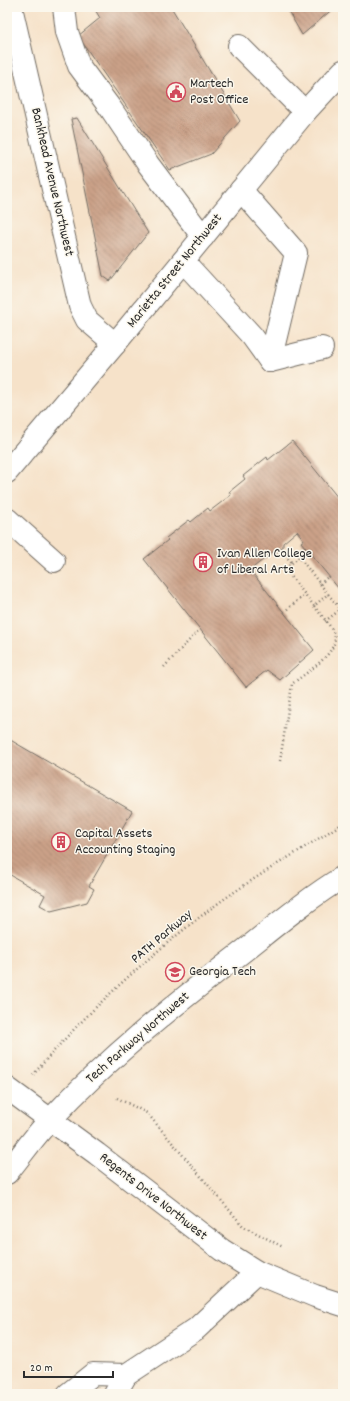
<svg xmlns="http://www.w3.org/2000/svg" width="350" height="1401" font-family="Dekko,sans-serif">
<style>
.building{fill:url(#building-back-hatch)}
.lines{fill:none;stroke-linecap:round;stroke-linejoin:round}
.minor-casing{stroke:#726b62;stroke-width:24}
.major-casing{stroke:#726b62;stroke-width:24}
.path{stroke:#726b62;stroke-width:2.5;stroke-dasharray:1 3;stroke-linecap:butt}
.minor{stroke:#fff;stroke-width:22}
.major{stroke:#fff;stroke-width:22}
.labels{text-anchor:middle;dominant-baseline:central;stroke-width:3;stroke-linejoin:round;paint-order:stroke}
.poi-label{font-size:14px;fill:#2b2b2b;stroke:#fbf7ec;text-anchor:start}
.street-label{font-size:14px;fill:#2b2b2b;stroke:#fbf7ec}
</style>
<defs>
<pattern id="building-back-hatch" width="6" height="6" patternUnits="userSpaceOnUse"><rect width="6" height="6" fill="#cba188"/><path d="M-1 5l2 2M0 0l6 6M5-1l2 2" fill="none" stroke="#a5836f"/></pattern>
</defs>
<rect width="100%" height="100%" fill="#fbf7ec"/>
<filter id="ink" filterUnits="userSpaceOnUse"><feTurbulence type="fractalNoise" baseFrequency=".025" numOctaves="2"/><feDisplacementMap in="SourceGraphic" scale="8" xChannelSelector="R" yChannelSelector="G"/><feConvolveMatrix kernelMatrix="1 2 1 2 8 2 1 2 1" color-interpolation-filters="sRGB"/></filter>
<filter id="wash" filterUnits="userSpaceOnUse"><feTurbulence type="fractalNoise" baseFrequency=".012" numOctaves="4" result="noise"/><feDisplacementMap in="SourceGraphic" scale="16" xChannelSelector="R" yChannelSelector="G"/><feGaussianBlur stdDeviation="0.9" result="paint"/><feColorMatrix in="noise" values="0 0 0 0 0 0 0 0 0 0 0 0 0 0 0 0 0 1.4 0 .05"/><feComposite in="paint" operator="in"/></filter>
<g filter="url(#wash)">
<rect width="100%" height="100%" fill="#f6e2c9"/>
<g id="blocks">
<g class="building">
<polygon points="96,7 171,7 240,121 211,154 170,170 78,36 100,18 94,8"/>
<polygon points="286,7 335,7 302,35"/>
<polygon points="77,118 148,233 110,281 103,276 71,119"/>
<polygon points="292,441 343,504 343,594 301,542 304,540 297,531 283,543 283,547 280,549 277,552 273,552 250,570 314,650 280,680 267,670 246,687 144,559 168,540 166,538 189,520 191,522 208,508 210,511 231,495 229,492 245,479 243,476 267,457 268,460"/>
<polygon points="7,738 132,811 89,886 94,889 87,902 51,911 40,905 45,895 7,873"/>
</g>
</g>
</g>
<g filter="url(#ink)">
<use href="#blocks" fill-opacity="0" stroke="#726b62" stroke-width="1"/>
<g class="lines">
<g class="minor-casing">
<g id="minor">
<polyline points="11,7 80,306 87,320 115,344"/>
<polyline points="64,7 67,32 79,66 111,109 148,164 203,237"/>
<polyline points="239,46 305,112"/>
<polyline points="241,190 296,253 270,361"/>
<polyline points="183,261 252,336 270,361"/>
<polyline points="270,361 322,348"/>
<polyline points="7,519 54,561"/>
<polyline points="7,1088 97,1154 222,1250 257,1272 315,1296 343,1305"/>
<path d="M7,1173C22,1155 35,1135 51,1119C109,1057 175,1004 241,953C274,927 307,899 343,877"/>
<polyline points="68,1394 93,1374 126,1375"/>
<polyline points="115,1394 126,1375 196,1329 257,1272"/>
</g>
</g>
<g class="major-casing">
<polyline id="major" points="7,472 115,344 305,112 343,71"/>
</g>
<g class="path">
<polyline points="280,549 292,563"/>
<polyline points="320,584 329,576"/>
<polyline points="314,606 285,569 299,557 328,594"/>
<polyline points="284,612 305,594"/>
<polyline points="325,621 340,610"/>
<polyline points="164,667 200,629"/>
<path d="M280,761L292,684C304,674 341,652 334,634C330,624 320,614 314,606L328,594L343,612"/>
<path d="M33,1075C85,1013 148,956 213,907C254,877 300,851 343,823"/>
<polyline points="117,1098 147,1113 243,1226 283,1247"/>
<polyline points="327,1394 343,1391"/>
</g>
<use href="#minor" class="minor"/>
<use href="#major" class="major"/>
</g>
</g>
<defs>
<g id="civic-ring" transform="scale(1)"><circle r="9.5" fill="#fbf7ec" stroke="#d1495b" stroke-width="1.5"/><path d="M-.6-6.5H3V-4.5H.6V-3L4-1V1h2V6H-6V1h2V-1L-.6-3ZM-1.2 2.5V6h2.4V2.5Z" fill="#d1495b"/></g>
<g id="building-ring" transform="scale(1)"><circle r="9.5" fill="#fbf7ec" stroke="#d1495b" stroke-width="1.5"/><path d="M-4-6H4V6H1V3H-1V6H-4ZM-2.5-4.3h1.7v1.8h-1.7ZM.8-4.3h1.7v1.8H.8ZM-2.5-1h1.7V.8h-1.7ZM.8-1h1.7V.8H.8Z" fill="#d1495b"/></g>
<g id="university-ring" transform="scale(1)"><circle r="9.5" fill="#fbf7ec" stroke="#d1495b" stroke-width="1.5"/><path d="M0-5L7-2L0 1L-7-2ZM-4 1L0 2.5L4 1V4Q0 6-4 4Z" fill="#d1495b"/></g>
</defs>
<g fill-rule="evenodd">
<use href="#civic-ring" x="176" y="92"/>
<use href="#building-ring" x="203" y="562"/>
<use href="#building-ring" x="61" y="842"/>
<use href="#university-ring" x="175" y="972"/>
</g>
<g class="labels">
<g class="poi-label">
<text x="190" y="84">Martech<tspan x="190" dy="16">Post Office</tspan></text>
<text x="217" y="554">Ivan Allen College<tspan x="217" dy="16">of Liberal Arts</tspan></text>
<text x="75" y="834">Capital Assets<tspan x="75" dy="16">Accounting Staging</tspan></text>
<text x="189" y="972">Georgia Tech</text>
</g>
<g class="street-label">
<text transform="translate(52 182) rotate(77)">Bankhead Avenue Northwest</text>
<text transform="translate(175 271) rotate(-51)">Marietta Street Northwest</text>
<text transform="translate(162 937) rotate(-40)">PATH Parkway</text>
<text transform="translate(138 1038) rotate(-41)">Tech Parkway Northwest</text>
<text transform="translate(153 1197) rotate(38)">Regents Drive Northwest</text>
</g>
</g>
<rect width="350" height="1401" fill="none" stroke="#fbf7ec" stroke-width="24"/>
<path d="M24 1371v6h89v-6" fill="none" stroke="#2b2b2b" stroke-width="2"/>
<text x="30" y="1371" font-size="12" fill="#2b2b2b" stroke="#fbf7ec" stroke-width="3" paint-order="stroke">20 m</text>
</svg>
